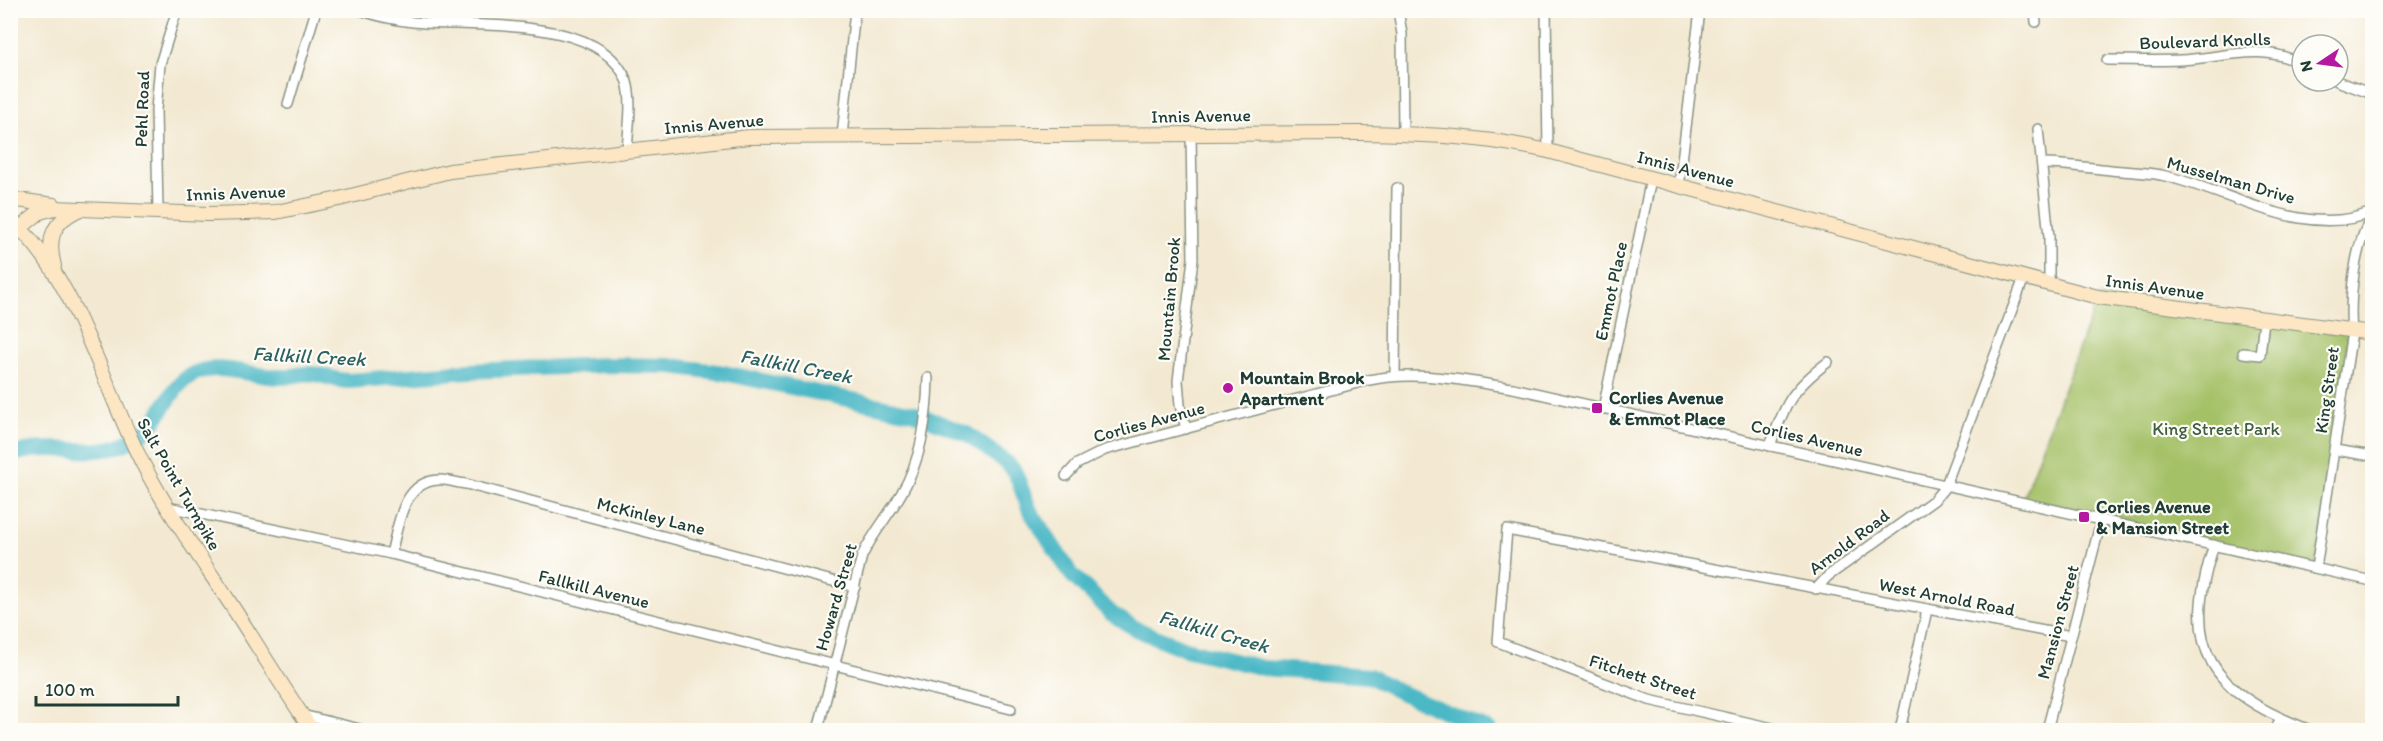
<svg xmlns="http://www.w3.org/2000/svg" width="2383" height="741" font-family="Itim,sans-serif">
<style>
.green{fill:#a5c167;stroke:#627f4e;stroke-width:1.5}
.lines{fill:none;stroke-linecap:round;stroke-linejoin:round}
.river{stroke:#4bb8c6;stroke-width:16}
.street-casing{stroke:#899383;stroke-width:12}
.secondary-casing{stroke:#899383;stroke-width:16}
.street{stroke:#fff;stroke-width:9}
.secondary{stroke:#fce6c4;stroke-width:14}
.poi-dot{fill:#b5179e;stroke:#fdfcf7;stroke-width:2}
.labels{text-anchor:middle;dominant-baseline:central;stroke-width:4.5;stroke-linejoin:round;paint-order:stroke}
.street-label{font-size:18px;fill:#1f3d34;stroke:#fdfcf7}
.poi-label{font-size:18px;font-weight:bold;fill:#1f3d34;stroke:#fdfcf7;text-anchor:start}
.park-label{font-size:18px;fill:#405e41;stroke:#fdfcf7}
.water-label{font-size:20px;font-style:italic;fill:#2c6260;stroke:#fdfcf7}
</style>
<rect width="100%" height="100%" fill="#fdfcf7"/>
<filter id="ink" filterUnits="userSpaceOnUse"><feTurbulence type="fractalNoise" baseFrequency=".0167" numOctaves="2"/><feDisplacementMap in="SourceGraphic" scale="12" xChannelSelector="R" yChannelSelector="G"/><feConvolveMatrix kernelMatrix="1 2 1 2 8 2 1 2 1" color-interpolation-filters="sRGB"/></filter>
<filter id="wash" filterUnits="userSpaceOnUse"><feTurbulence type="fractalNoise" baseFrequency=".008" numOctaves="4" result="noise"/><feDisplacementMap in="SourceGraphic" scale="24" xChannelSelector="R" yChannelSelector="G"/><feGaussianBlur stdDeviation="1.35" result="paint"/><feColorMatrix in="noise" values="0 0 0 0 0 0 0 0 0 0 0 0 0 0 0 0 0 1.4 0 .05"/><feComposite in="paint" operator="in"/></filter>
<g filter="url(#wash)">
<rect width="100%" height="100%" fill="#f3e9d2"/>
<polygon class="green" points="2098,297 2352,332 2316,568 2021,503"/>
<g class="lines">
<path class="river" d="M10,456C45,440 83,458 118,446C159,432 158,408 181,383C207,355 250,378 282,377C293,377 302,372 313,374C326,375 336,381 349,381L469,371L606,365L672,366L724,373L914,413L967,434L1007,463L1015,472L1030,511L1071,574L1112,614L1136,629L1185,649L1263,668L1369,676L1402,693L1489,730"/>
</g>
</g>
<g filter="url(#ink)">
<g class="lines">
<g class="street-casing">
<g id="street">
<path d="M360,10C377,16 395,20 413,22C471,28 603,14 627,82C633,102 628,130 627,151"/>
<polyline points="1398,10 1402,34 1403,133"/>
<polyline points="1546,10 1548,151"/>
<polyline points="2035,10 2036,22"/>
<path d="M2107,60C2131,60 2156,61 2180,60C2225,58 2260,42 2302,64"/>
<polyline points="2337,81 2372,94"/>
<polyline points="288,104 316,10"/>
<polyline points="2038,129 2049,237 2049,285"/>
<polyline points="842,136 855,10"/>
<path d="M2043,164C2066,164 2088,168 2111,170C2127,172 2145,172 2161,175C2227,189 2304,241 2372,212"/>
<polyline points="1679,186 1700,10"/>
<polyline points="158,212 156,110 160,64 177,10"/>
<polyline points="2243,353 2260,355 2264,320"/>
<polyline points="1395,375 1397,188"/>
<polyline points="1603,409 1651,179"/>
<polyline points="1186,429 1180,405 1178,381 1193,259 1191,134"/>
<path d="M1770,446C1785,404 1791,390 1828,362"/>
<polyline points="2335,450 2372,456"/>
<path d="M1066,476L1077,464L1105,450L1369,380C1418,370 1464,381 1513,388L2372,581"/>
<polyline points="168,507 391,554 1011,709"/>
<path d="M2214,545C2180,649 2210,692 2310,730"/>
<path d="M391,554C398,527 402,482 438,480C446,479 457,483 466,484L855,587"/>
<path d="M2316,568L2352,332C2349,301 2354,243 2372,218"/>
<polyline points="1816,589 1828,576 1934,500 1945,487 2024,278"/>
<polyline points="302,715 364,730"/>
<path d="M818,730L862,556C873,533 889,515 901,494C922,459 927,418 928,378"/>
<polyline points="1781,730 1649,700 1498,642 1507,530 2071,636"/>
<polyline points="1900,730 1927,610"/>
<polyline points="2047,730 2101,521"/>
<polyline points="2275,730 2281,719"/>
</g>
</g>
<g class="secondary-casing">
<g id="secondary">
<polyline points="10,199 54,205"/>
<path d="M10,219C77,276 103,389 144,466C168,512 199,556 228,600C256,643 283,688 312,730"/>
<path d="M20,228L40,212L55,208L208,214L276,212L339,199L450,171L749,137L1358,133C1425,134 1482,136 1548,151L2098,297L2372,333"/>
<path d="M54,266C47,239 52,222 78,210"/>
</g>
</g>
<use href="#street" class="street"/>
<use href="#secondary" class="secondary"/>
</g>
</g>
<g class="poi-dot">
<circle cx="1228" cy="388" r="6"/>
<rect x="1591" y="402" width="12" height="12" rx="3"/>
<rect x="2078" y="511" width="12" height="12" rx="3"/>
</g>
<g class="labels">
<g class="street-label">
<text transform="translate(2205 41) rotate(-2)">Boulevard Knolls</text>
<text transform="translate(142 109) rotate(-88)">Pehl Road</text>
<text transform="translate(1201 116) rotate(-1)">Innis Avenue</text>
<text transform="translate(714 124) rotate(-5)">Innis Avenue</text>
<text transform="translate(1686 169) rotate(15)">Innis Avenue</text>
<text transform="translate(2231 180) rotate(16)">Musselman Drive</text>
<text transform="translate(236 193) rotate(-2)">Innis Avenue</text>
<text transform="translate(2155 287) rotate(8)">Innis Avenue</text>
<text transform="translate(1611 291) rotate(-78)">Emmot Place</text>
<text transform="translate(1169 299) rotate(-85)">Mountain Brook</text>
<text transform="translate(2327 390) rotate(-82)">King Street</text>
<text transform="translate(1149 422) rotate(-15)">Corlies Avenue</text>
<text transform="translate(1807 438) rotate(13)">Corlies Avenue</text>
<text transform="translate(179 484) rotate(60)">Salt Point Turnpike</text>
<text transform="translate(651 516) rotate(14)">McKinley Lane</text>
<text transform="translate(1849 542) rotate(-37)">Arnold Road</text>
<text transform="translate(594 589) rotate(14)">Fallkill Avenue</text>
<text transform="translate(836 597) rotate(-74)">Howard Street</text>
<text transform="translate(1947 597) rotate(11)">West Arnold Road</text>
<text transform="translate(2058 622) rotate(-75)">Mansion Street</text>
<text transform="translate(1643 677) rotate(18)">Fitchett Street</text>
</g>
<g class="poi-label">
<text x="1240" y="378">Mountain Brook<tspan x="1240" dy="21">Apartment</tspan></text>
<text x="1609" y="398">Corlies Avenue<tspan x="1609" dy="21">&amp; Emmot Place</tspan></text>
<text x="2096" y="507">Corlies Avenue<tspan x="2096" dy="21">&amp; Mansion Street</tspan></text>
</g>
<g class="park-label">
<text x="2216" y="429">King Street Park</text>
</g>
<g class="water-label">
<text transform="translate(309 356) rotate(3)">Fallkill Creek</text>
<text transform="translate(796 366) rotate(11)">Fallkill Creek</text>
<text transform="translate(1214 631) rotate(16)">Fallkill Creek</text>
</g>
</g>
<rect width="2383" height="741" fill="none" stroke="#fdfcf7" stroke-width="36"/>
<g transform="translate(2320 63) rotate(257)"><circle r="28" fill="#fdfcf7" stroke="#a4b0a9" stroke-width="1.5"/>
<path d="M0-4.5L10 22L0 15L-10 22Z" fill="#b5179e"/>
<text y="-9" font-size="16" font-weight="bold" text-anchor="middle" fill="#1f3d34">N</text>
</g>
<path d="M36 696v9h142v-9" fill="none" stroke="#1f3d34" stroke-width="3"/>
<text x="45" y="696" font-size="18" fill="#1f3d34" stroke="#fdfcf7" stroke-width="4.5" paint-order="stroke">100 m</text>
</svg>
